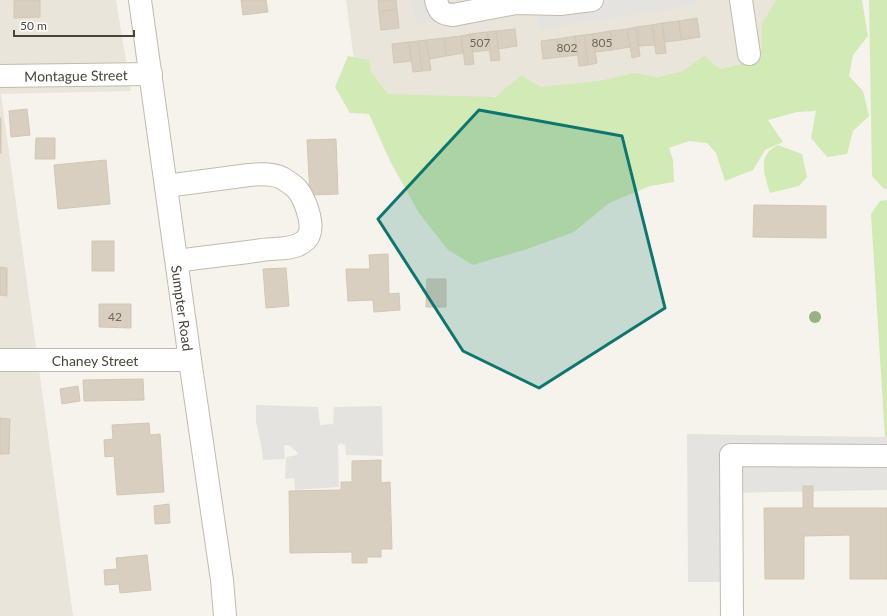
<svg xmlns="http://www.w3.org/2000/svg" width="887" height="616" font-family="Lato,sans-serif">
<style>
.residential{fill:#eae5da}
.green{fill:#d2eab5}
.parking{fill:#e5e3e0}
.building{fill:#d8cfc1;stroke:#d3c7b4}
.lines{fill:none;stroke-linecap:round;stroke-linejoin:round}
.minor-casing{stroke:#c2bbae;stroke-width:24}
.minor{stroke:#fff;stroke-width:22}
.tree{fill:#97b381}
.marked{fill:#0f766e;fill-opacity:0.2;stroke:#0f766e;stroke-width:3;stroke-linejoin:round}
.labels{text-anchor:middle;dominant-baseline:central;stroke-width:3.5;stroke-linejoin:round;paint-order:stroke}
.number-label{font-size:12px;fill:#6e675b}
.street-label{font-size:14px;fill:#4b4439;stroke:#fff}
</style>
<rect width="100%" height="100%" fill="#f6f3ec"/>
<g class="residential">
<polygon points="0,0 116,0 131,91 1,94 73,616 0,616"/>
<polygon points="346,0 793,0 768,61 741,66 361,113"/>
</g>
<g class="green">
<polygon points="776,0 862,0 868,36 853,55 849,76 863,91 869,116 853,131 847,154 827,157 811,138 816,111 797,112 768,120 783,142 765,150 753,170 725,181 716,153 707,143 689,141 669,148 673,160 674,182 650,186 609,203 574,232 527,249 473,265 448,250 419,213 390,161 369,114 350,113 335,87 348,56 369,60 371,72 388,94 495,97 522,75 540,87 599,81 634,73 656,77 681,72 704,56 720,69 755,61 762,47 762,24"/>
<polygon points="869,0 887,0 887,189 884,189 872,176"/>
<path d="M778,145L802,154L807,177L799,186L770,193C765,176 756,155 778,145Z"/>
<polygon points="887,200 887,438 885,438 871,214 880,201"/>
</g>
<g class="parking">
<polygon points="412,0 441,0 442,5 460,3 460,0 696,0 696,5 539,29 536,10 469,15 416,25"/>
<polygon points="256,405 318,407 320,425 333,424 334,407 382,406 383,456 346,455 345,445 340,443 338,446 339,487 295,490 294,478 285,479 286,457 297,455 298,453 289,445 287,445 284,446 285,459 263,460 261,444 256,422"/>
<polygon points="687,434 887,437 887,490 728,493 729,582 688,582"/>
</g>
<g class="building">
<polygon points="14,0 40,0 40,17 14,18"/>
<polygon points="241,0 266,0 268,12 243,15"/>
<polygon points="378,0 396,0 397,9 379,12"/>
<polygon points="397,9 399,28 381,30 379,12"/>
<polygon points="697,18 700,37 681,40 679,21"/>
<polygon points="679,21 681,40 665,42 662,23"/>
<polygon points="662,23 666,53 656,54 652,25"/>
<polygon points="652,25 655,45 639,46 636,27"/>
<polygon points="636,27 640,56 632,58 627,29"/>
<polygon points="515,29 517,46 498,49 496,31"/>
<polygon points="627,29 630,47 612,50 610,31"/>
<polygon points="496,31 500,60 491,61 487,32"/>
<polygon points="610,31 612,50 595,52 592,34"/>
<polygon points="487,32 490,50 472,52 470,34"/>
<polygon points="470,34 474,64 465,65 461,36"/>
<polygon points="592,34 597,63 588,65 584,35"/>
<polygon points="584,35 588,65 579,66 575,36"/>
<polygon points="461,36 463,53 446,56 444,38"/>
<polygon points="575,36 578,55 560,57 557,39"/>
<polygon points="444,38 446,56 429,59 426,40"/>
<polygon points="557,39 560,57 543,59 541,41"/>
<polygon points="426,40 431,70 422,71 418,41"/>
<polygon points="418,41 422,71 413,72 409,42"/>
<polygon points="409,42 411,61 394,63 392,44"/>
<polygon points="27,109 30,135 11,137 9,111"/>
<rect x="0" y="118" width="1" height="35"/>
<polygon points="36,138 55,138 55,159 35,159"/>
<polygon points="336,139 338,194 310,195 307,140"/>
<polygon points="106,160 110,204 58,209 54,165"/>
<polygon points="754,205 826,206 826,238 753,237"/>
<rect x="92" y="241" width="22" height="30"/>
<polygon points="388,254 389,294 399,293 400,310 374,312 373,300 348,301 346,269 370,269 369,255"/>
<polygon points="0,267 7,268 7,296 0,295"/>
<polygon points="286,268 289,306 266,308 263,269"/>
<polygon points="427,279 446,279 446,307 426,307"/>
<polygon points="99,304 131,304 131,328 99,327"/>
<polygon points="143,379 144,400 84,401 83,380"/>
<polygon points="78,386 80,401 62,404 60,389"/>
<polygon points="0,418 10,419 9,454 0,454"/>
<polygon points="149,423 150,435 160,434 164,492 117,495 114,456 105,457 104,440 113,439 112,425"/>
<polygon points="381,460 381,483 390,482 392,549 381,549 381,557 367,557 367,563 352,563 352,552 290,553 289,491 341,490 341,482 352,482 352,461"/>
<polygon points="803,486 813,486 813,508 887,508 887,579 850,579 850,535 804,536 804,579 765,579 764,508 803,508"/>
<polygon points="169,504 170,523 155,524 154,506"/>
<polygon points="147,555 151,590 120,593 119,584 105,585 104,570 117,569 116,558"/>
</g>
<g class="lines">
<g class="minor-casing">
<g id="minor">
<path id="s1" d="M140,0L190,360L222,580L225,616"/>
<path d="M436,0C439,12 442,14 453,15L516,3L560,4L592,0"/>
<polyline points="741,0 749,54"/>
<path id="s2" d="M0,76L151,74"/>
<path d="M166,186L249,175C259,174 272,173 282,178C287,181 293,185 297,189C305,199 314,223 309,235C307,240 302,243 298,245C286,250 274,248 262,250C233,254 205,257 177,261"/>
<path id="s3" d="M0,360H190"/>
<polyline points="732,616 731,455 887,456"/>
</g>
</g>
<use href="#minor" class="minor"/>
</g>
<circle class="tree" cx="815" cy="317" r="6"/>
<path class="marked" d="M479,110L622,136L665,308L539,388L463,351L378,219Z"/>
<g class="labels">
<g class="number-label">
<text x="480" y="42">507</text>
<text x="602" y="42">805</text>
<text x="567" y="47">802</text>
<text x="115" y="316">42</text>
</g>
<g class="street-label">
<text stroke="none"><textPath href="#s2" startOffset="76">Montague Street</textPath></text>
<text stroke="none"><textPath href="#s1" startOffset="311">Sumpter Road</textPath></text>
<text stroke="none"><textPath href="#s3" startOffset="95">Chaney Street</textPath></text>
</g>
</g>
<path d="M14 30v6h120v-6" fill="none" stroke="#4b4439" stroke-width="2"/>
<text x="20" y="30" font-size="12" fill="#4b4439" stroke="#ffffff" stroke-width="3" paint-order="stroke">50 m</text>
</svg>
